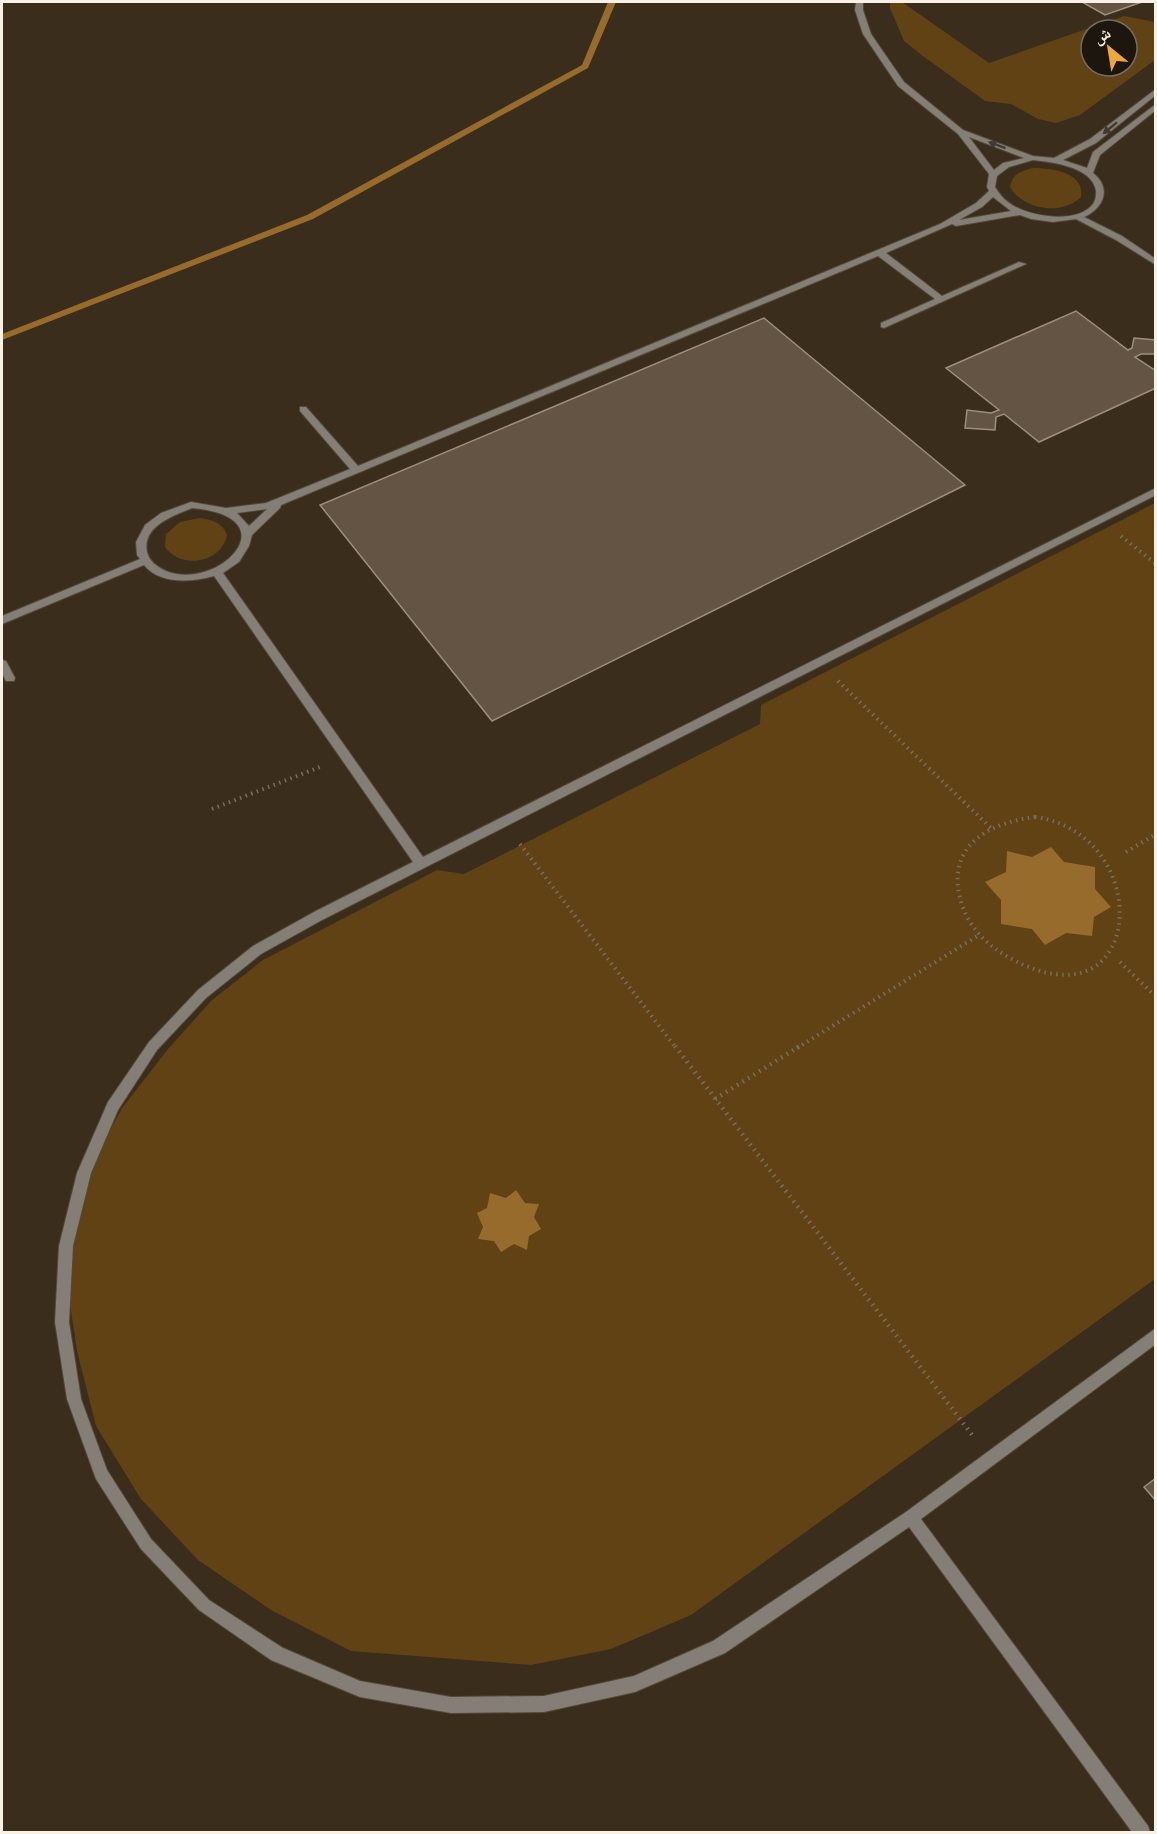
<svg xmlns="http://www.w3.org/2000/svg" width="1157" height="1834" font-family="Literata,'Noto Naskh Arabic',serif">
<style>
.green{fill:#614215;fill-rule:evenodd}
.water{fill:#976b2c}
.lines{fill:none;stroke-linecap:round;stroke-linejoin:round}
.stream{fill:#976b2c;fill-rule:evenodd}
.building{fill:#635443;stroke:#9e8f7c;stroke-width:1.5}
.service-casing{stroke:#554838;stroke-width:2}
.path-far1{stroke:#796d5e;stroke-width:4;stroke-dasharray:1.5 4.5;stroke-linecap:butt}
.path{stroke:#796d5e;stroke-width:4.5;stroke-dasharray:1.5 5;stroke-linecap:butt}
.service{fill:#857e76;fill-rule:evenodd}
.oneway{fill:#413a33}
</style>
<rect width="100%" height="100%" fill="#3a2d1c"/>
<g class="green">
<path d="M890,2H902L989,63L1124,16L1155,22V60L1080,115L1056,123L1038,119L1011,104L985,101L923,56L904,41L890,8ZM1091,30H1127V66H1091Z"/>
<path d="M1033,168C1051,168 1085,172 1081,197C1062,216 1023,210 1010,187C1012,174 1021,171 1033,168Z"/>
<polygon points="1155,503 1155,1279 691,1615 611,1649 531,1665 351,1651 271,1610 198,1560 141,1499 96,1426 77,1351 67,1284 77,1215 93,1162 122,1108 168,1049 212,1000 263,960 437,870 464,874 760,724 761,705"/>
<path d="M200,518C212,520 222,522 227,535C222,563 181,570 165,547L166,534L180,522Z"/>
</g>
<g class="water">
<polygon points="1051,847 1064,862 1095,867 1095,889 1111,907 1094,917 1092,936 1066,933 1045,945 1032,929 1001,924 1001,900 985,882 1006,872 1007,851 1032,857"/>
<polygon points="516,1190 525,1203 539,1204 534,1217 541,1229 529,1236 527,1250 514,1244 501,1252 494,1241 478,1239 483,1227 477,1213 487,1208 490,1193 506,1198"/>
</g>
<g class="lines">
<polygon class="stream" points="608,2 616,2 588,68 313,219 2,340 2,334 307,215 582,65"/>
</g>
<g class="building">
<polygon points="1082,2 1142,2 1105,15"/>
<polygon points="1076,311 1128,350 1132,348 1134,338 1156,340 1156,354 1141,354 1135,357 1156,371 1156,388 1039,442 1004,414 996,417 995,430 965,428 967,410 991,413 999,410 946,368"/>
<polygon points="764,318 965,485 492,721 320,505"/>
<polygon points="1156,1478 1156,1501 1144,1487"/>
</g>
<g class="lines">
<g class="service-casing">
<g id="service">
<path d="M856,2H863V10L871,34L904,82L963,130L1033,156L1054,158L1090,139L1156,89V95L1096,143L1063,160L1087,168L1093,152L1156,104V110L1100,155L1093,173C1112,188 1104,208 1084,217L1122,236L1156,259V265L1116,240L1076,219L1053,222L1031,219L1020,215L956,226L952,224L886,253L942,296L1019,262L1026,264L884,328L881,327V323L935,299L878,256L281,505L280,508L252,535L249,546L239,562L223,573L423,857L1156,488V495L322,920L261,954L206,998L157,1050L118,1110L91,1173L73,1246L69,1322L81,1399L107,1470L151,1539L209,1600L283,1648L360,1681L451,1697L544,1696L634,1676L713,1641L906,1512L1156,1328V1344L921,1519L1148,1826L1150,1832H1132L909,1527L725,1653L635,1692L544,1712L451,1713L360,1697L271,1660L199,1610L141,1549L96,1479L67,1399L55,1322L59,1246L77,1173L108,1102L149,1042L198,990L253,946L314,912L413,862L214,576C192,582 160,585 144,565L2,624V616L140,559L137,555L136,542L145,525L161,513L191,502L226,508L266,503L350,469L300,411V407H306L358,466L940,224L976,203L989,191L987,187L989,174L958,134L898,86L863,34L855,10ZM969,137L1024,158L1003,163L994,170ZM1033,160C1052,162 1093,167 1096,191C1096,195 1096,200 1093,204C1078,224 1033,217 1014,206C1005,201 1000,195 995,187L997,176L1009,167ZM993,197L1011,211L959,220L982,207ZM192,508C292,517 218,592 166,571C157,567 149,561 147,552C142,526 173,516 192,508ZM267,509L249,526L237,513Z"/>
<polygon points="2,660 6,661 15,678 14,681 6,681 2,673"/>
</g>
</g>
<g class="path-far1">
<polyline points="1121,536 1156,564"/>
<polyline points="838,681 991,828"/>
<polyline points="212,809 320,767"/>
<path d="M1035,817C1157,834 1146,1033 1010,958C984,944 964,922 959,893C949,842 994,822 1035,817Z"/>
<polyline points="520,844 676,1048"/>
<polyline points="1126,852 1156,834"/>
<polyline points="1120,962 1156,997"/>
<polyline points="797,1048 979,935"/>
</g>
<g class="path">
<polyline points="675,1046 973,1436"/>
<polyline points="715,1099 800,1046"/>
</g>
<use href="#service" class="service"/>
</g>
<defs><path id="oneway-solid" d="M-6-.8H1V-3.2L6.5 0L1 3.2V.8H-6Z" transform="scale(1.5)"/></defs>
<g class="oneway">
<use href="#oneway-solid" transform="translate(1110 128) rotate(141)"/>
<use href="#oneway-solid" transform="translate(997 145) rotate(-160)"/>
</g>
<rect width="1157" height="1834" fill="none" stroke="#f9f0e6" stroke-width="6"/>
<g transform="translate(1109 48) rotate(330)"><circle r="28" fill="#1c160f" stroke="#746d65" stroke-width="1.5"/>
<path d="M0-4.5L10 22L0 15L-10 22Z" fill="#eea73d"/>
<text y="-9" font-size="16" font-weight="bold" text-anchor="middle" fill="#f9f0e6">ش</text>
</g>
</svg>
